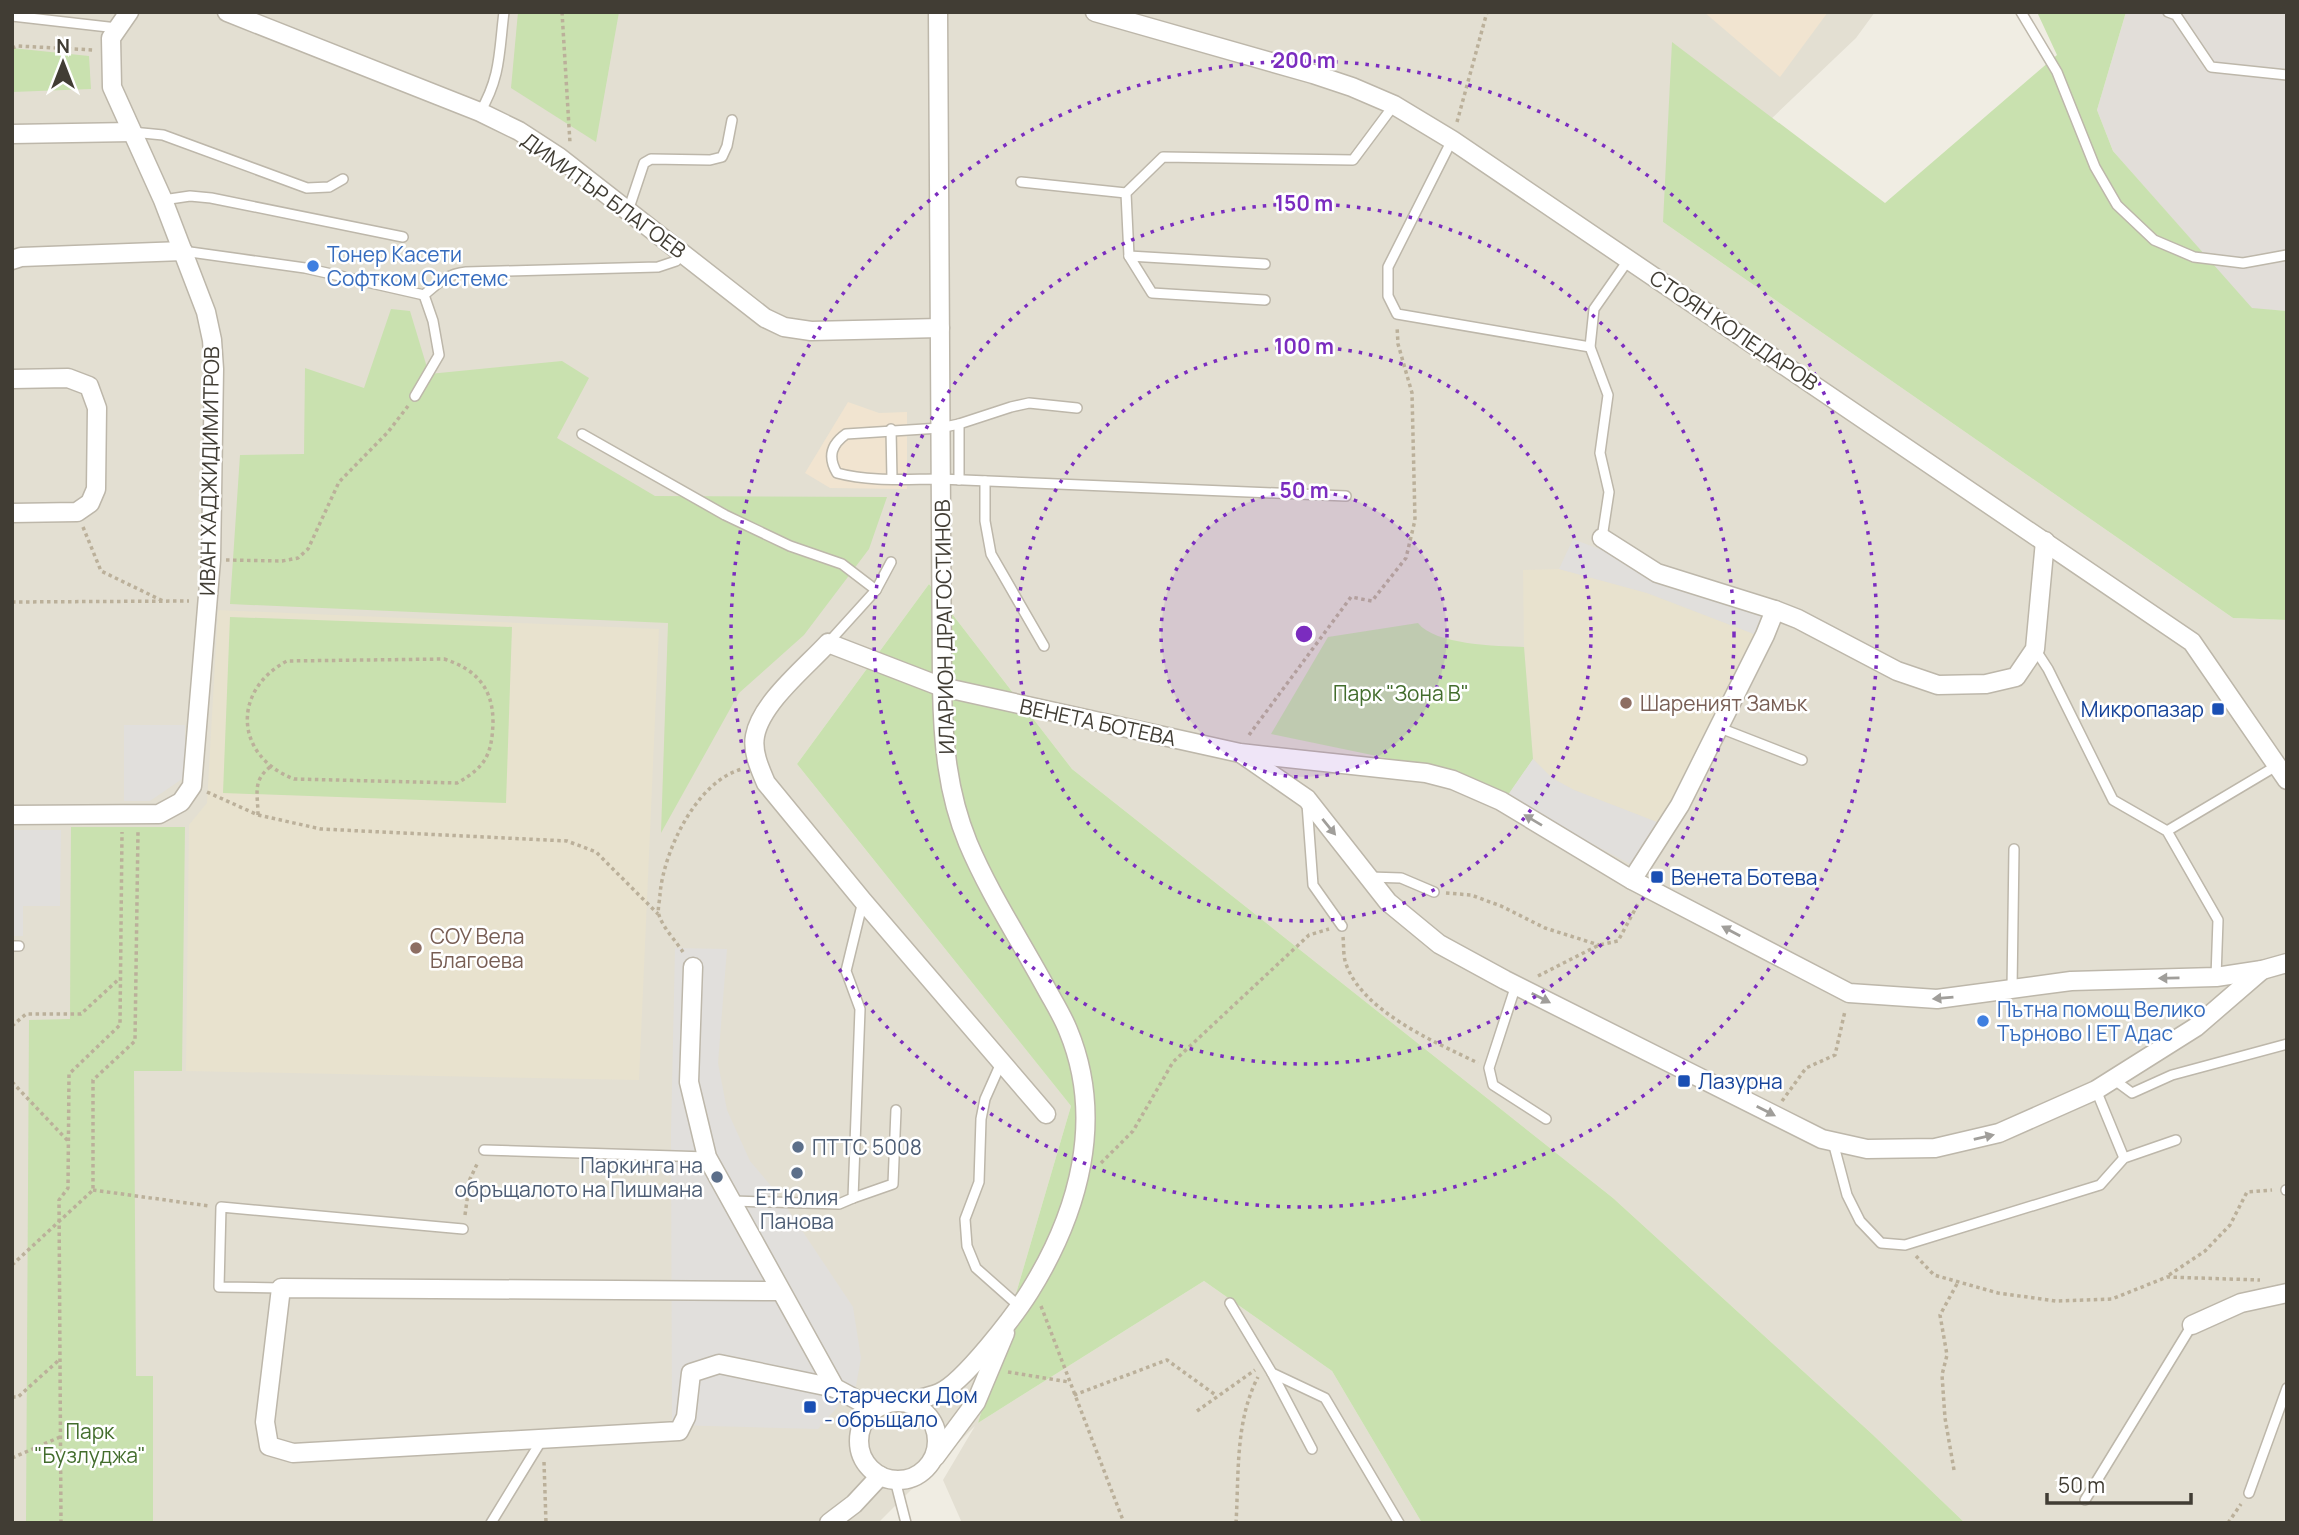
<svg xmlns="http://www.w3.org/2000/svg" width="2299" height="1535" font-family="Manrope,sans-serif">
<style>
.residential{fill:#e3dfd2}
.commercial{fill:#f1e4d0}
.industrial{fill:#e2ded9}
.education{fill:#e8e2ce}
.green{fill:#c9e1af}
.parking{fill:#e1dfdc}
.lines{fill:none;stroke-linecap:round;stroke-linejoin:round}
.lane-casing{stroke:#bdb7aa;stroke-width:12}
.street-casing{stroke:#bdb7aa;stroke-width:21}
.path{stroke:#bbb09a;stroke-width:3.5;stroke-dasharray:3.5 3.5;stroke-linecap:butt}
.lane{stroke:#fff;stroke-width:9}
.street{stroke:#fff;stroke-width:18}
.oneway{fill:#a09e9a}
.ring{fill:none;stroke:#7b2cbf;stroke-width:3.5;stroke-dasharray:3.5 7}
.shop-dot{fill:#3f7fe0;stroke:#fff;stroke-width:2.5}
.education-dot{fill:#8d6e63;stroke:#fff;stroke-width:2.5}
.transit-dot{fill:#1a4fb4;stroke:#fff;stroke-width:2.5}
.service-dot{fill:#5c6f8a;stroke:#fff;stroke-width:2.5}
.labels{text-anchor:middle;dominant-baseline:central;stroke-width:5;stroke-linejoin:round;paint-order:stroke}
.street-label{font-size:21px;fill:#413d34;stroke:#fff}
.shop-label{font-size:21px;fill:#366cbe;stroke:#fff;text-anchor:start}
.park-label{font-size:21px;fill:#436d2d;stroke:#fff}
.education-label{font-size:21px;fill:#785e54;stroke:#fff;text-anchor:start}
.transit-label{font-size:21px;fill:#164399;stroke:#fff;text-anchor:start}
.service-label{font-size:21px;fill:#4e5e75;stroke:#fff;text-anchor:start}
.centre{fill:#7b2cbf;stroke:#fff;stroke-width:3.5}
.ring-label{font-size:21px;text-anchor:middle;font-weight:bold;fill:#7b2cbf;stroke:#fff;stroke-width:5;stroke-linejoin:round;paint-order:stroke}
</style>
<rect width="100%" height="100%" fill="#f0ede3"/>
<polygon class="residential" points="12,12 1875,12 1856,38 1663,222 2233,618 2287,620 2287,1523 1965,1523 1872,1434 1613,1198 1072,769 929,584 797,764 1071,1106 978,1423 1204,1281 1332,1371 1422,1523 962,1523 943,1480 975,1426 878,1523 12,1523"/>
<g class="commercial">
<polygon points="1704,12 1828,12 1780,77"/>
<polygon points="848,402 879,413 907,412 907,489 830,488 805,473"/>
</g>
<polygon class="industrial" points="2126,12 2287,12 2287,311 2252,309 2113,151 2097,110"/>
<g class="education">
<polygon points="1559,569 1647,593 1754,634 1693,767 1662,824 1574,790 1552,778 1533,759 1524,647 1523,570"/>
<polygon points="218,610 659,629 639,1080 186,1071 189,825 207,803"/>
</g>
<g class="green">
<polygon points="518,12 619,12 596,142 511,88"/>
<polygon points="2037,12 2126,12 2097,110 2113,151 2252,308 2287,311 2287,620 2233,618 1663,222 1672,42 1885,203 2057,55"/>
<polygon points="12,48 89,56 91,89 12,92"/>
<polygon points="391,309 410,311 429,374 562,361 589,378 557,438 655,496 887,497 869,549 804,635 739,693 661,833 668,623 230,604 240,455 304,454 305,368 364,388"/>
<polygon points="929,584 1072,769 1613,1198 1872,1434 1965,1523 1422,1523 1332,1371 1204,1281 978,1423 1071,1106 797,764"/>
<polygon points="230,617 512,627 506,803 223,793"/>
<path d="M1418,623C1435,645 1497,646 1524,647L1533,759L1506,798L1449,771L1271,734L1328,637Z"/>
<polygon points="71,827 185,827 182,1071 134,1071 136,1376 153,1376 153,1523 26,1523 29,1020 70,1019"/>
</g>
<g class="parking">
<polygon points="1573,539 1763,612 1754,634 1647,593 1559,569"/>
<polygon points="124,725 185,725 185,777 150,801 124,801"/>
<polygon points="1533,759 1552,778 1574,790 1662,824 1632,865 1506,798"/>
<polygon points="12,830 61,830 60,906 23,906 23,936 12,936"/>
<polygon points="675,948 727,949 718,1063 727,1110 750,1161 777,1193 853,1307 861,1358 856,1386 818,1429 672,1425 671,1132"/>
</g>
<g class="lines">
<g class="lane-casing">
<g id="lane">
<polyline points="2021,12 2057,72 2095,167 2117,205 2154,240 2194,257 2243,263 2287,255"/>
<polyline points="2168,12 2176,15 2211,67 2287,75"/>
<polyline points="12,16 117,28"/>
<path d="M480,112C501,77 499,51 504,12"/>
<polyline points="132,132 163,135 307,188 329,187 343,179"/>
<polyline points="1452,140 1388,267 1388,296 1397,314 1590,347"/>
<polyline points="1021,182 1126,193"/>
<polyline points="163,200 190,196 211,198 403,237"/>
<polyline points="628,211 644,163 651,159 710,160 722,157 727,146 732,120"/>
<polyline points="183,251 305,268 424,295"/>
<polyline points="1129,256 1265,264"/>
<polyline points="1265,300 1152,293 1129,256 1126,193 1163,157 1353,160 1394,105"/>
<path d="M415,396L439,355L433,321L424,295C438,283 447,274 466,272L658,267L676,261L684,253"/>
<path d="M1077,408L1029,403L1011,407L959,424L940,428L846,434C832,444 827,456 837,473C870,482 906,479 940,479L1346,496"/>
<polyline points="891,429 892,479"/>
<polyline points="582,434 725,515 790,546 842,564 876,590"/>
<polyline points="959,480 959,424"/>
<polyline points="985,481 985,521 991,554 1044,646"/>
<polyline points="1602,538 1609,492 1600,453 1608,395 1590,347 1594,309 1629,259"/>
<polyline points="828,643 876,590 891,562"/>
<polyline points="2035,649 2048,669 2113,800 2167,831 2218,920 2216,977"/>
<polyline points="1720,728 1802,760"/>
<polyline points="1307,804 1313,885 1342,926"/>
<polyline points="2167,831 2278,765"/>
<polyline points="1370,877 1401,878 1434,892"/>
<polyline points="12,946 19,946"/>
<polyline points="1516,985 1489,1068 1493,1085 1546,1119"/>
<polyline points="2012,989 2014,849"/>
<polyline points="1001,1063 985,1099 981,1119 979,1182 965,1219 967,1246 976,1268 1020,1307"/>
<polyline points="2113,1079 2132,1093 2172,1075 2287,1044"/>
<polyline points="2096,1090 2124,1158"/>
<polyline points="1833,1142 1847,1195 1860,1221 1881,1243 1905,1245 2100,1185 2124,1158 2176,1140"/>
<polyline points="484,1150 707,1157"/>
<polyline points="2286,1190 2287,1190"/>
<polyline points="853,1198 893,1184 896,1110"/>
<polyline points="733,1201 839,1204 853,1198 860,1009 846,971 863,901"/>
<polyline points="281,1288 219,1287 221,1207 463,1229"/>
<polyline points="1230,1303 1272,1373 1325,1398 1399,1523"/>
<polyline points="1272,1373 1312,1449"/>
<polyline points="895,1480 906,1523"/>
<polyline points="2249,1493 2287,1388"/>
<polyline points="2085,1500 2192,1325"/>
<polyline points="491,1523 543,1438"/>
</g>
</g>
<g class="street-casing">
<g id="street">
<polyline points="227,12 480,112 519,131 559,157 765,318 784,327 811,331 940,328"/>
<polyline points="1095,12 1313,74 1352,87 1394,105 1452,140 2192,642 2287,780"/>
<polyline points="12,134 132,132"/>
<polyline points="12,260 21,257 183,251"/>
<polyline points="12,379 68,378 89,386 97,408 96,489 90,503 77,512 12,513"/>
<polyline points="1602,538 1657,573 1775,610 1798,619 1897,671 1938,685 1986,684 2016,677 2035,649 2045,541"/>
<polyline points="1242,754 1307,799 1388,902 1439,944 1505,980 1822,1139 1867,1149 1935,1148 1999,1133 2096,1090 2196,1027 2262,970"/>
<polyline points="12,815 159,814 181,802 192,786 211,560 214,369 212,340 206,312 163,200 112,87 111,38 129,12"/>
<polyline points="1632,880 1680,805 1765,635 1775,610"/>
<polyline points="693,967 689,1082 707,1157 835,1388 874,1409"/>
<path d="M1046,1114L863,901L766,783C760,769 752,752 755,736C761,703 806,667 828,643L942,687L1240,753L1426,773L1453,780L1501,801L1632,880L1849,993L1937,999L2071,981L2216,977L2262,970L2287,963"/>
<polyline points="780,1291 281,1288 265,1422 269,1446 293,1453 679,1431 686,1417 691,1373 719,1364 835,1388"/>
<polyline points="2192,1325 2241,1303 2287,1293"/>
<circle cx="898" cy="1441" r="39"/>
<path d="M908,1402C918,1399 929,1397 939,1393C963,1383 1015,1315 1030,1291C1079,1212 1105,1119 1068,1030C1062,1015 1053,1001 1046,988C1020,940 989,893 968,843C947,792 943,741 942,687L938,12"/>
<polyline points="935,1457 976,1402 1005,1333"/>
<polyline points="829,1523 854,1504 880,1476"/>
</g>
</g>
<g class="path">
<polyline points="562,12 570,143"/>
<polyline points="12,48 18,46 94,50"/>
<polyline points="1457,122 1487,12"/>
<polyline points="83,527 101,571 165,602"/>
<polyline points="226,560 282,561 298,558 308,549 339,482 388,432 408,406"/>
<polyline points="12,602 189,601"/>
<path d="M444,659C476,669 493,688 493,722C492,754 486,767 457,783L294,779C234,756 232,690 287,661Z"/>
<polyline points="1249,735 1351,597 1372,601 1406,558 1415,520 1412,393 1398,344 1397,326"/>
<polyline points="207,792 258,815 321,829 567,841 596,852 658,914"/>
<path d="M258,815C258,794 252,781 270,767"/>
<polyline points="1446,893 1471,895 1501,906 1545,928 1599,945"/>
<path d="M1343,937C1344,946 1343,956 1346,964C1363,1012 1435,1042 1478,1063"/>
<path d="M683,952C676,941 663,928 659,915C657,910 660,900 660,894C664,850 697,781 742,769"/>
<polyline points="1538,976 1599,945 1618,941 1639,902"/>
<polyline points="12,1026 26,1014 81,1014 120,978"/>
<polyline points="12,1082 68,1141"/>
<polyline points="1782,1101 1806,1068 1835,1055 1845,1011"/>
<polyline points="1101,1163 1133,1131 1173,1062 1309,935 1329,929"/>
<polyline points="93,1190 209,1206"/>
<polyline points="465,1215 470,1179 478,1162"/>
<polyline points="1916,1256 1934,1275 1998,1293 2056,1301 2112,1299 2167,1277 2260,1280"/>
<polyline points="12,1265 93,1190 93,1080 135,1041 138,831"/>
<polyline points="2169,1275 2205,1251 2230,1225 2247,1192 2272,1190"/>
<polyline points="1041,1306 1124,1523"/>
<polyline points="1008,1372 1069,1382"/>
<polyline points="1074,1395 1167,1360 1217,1396"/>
<polyline points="12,1397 18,1397 59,1360"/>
<polyline points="1197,1411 1255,1370"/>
<polyline points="12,1458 60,1437"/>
<polyline points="544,1462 546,1523"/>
<polyline points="1954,1470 1945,1418 1942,1375 1947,1355 1940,1315 1958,1282"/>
<polyline points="61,1523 59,1200 68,1188 69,1074 120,1025 122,832"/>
<path d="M1236,1523C1239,1474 1235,1421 1258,1377"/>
<polyline points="2228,1523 2241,1504"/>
</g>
<use href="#lane" class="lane"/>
<use href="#street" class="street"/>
</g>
<defs><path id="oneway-solid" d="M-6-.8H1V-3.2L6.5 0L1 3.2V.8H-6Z" transform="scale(1.75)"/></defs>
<g class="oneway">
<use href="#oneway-solid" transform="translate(1533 820) rotate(-149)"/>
<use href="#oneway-solid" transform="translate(1329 827) rotate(51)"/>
<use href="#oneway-solid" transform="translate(1731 931) rotate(-152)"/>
<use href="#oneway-solid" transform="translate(2169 978) rotate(179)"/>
<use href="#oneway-solid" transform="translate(1541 998) rotate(27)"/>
<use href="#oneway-solid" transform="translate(1943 998) rotate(175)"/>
<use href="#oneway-solid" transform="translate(1766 1111) rotate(27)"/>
<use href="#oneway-solid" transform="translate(1984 1137) rotate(-13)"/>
</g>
<circle cx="1304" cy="634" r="143" fill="#7b2cbf" fill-opacity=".12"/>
<g class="ring">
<circle cx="1304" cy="634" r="143"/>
<circle cx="1304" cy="634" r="287"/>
<circle cx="1304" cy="634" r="430"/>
<circle cx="1304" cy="634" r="573"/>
</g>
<g class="shop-dot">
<circle cx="313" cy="266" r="7"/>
<circle cx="1983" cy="1021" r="7"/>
</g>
<g class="education-dot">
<circle cx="1626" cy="703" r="7"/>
<circle cx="416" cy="948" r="7"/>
</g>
<g class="transit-dot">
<rect x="2211" y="702" width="14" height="14" rx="3.5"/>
<rect x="1650" y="870" width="14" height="14" rx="3.5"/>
<rect x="1677" y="1074" width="14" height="14" rx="3.5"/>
<rect x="803" y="1400" width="14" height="14" rx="3.5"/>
</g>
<g class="service-dot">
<circle cx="798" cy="1147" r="7"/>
<circle cx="797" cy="1173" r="7"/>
<circle cx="717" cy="1177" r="7"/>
</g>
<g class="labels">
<g class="street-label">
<text transform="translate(604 195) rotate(36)">ДИМИТЪР БЛАГОЕВ</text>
<text transform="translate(1734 330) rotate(34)">СТОЯН КОЛЕДАРОВ</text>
<text transform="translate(209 471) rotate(-89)">ИВАН ХАДЖИДИМИТРОВ</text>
<text transform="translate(944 627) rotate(-91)">ИЛАРИОН ДРАГОСТИНОВ</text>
<text transform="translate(1098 722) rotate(12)">ВЕНЕТА БОТЕВА</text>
</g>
<g class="shop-label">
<text x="327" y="254">Тонер Касети<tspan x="327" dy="24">Софтком Системс</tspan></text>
<text x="1997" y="1009">Пътна помощ Велико<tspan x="1997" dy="24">Търново | ЕТ Адас</tspan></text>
</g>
<g class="park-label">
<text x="1401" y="693">Парк "Зона В"</text>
<text x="90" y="1431">Парк<tspan x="90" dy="24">"Бузлуджа"</tspan></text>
</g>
<g class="education-label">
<text x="1640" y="703">Шареният Замък</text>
<text x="430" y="936">СОУ Вела<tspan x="430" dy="24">Благоева</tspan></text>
</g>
<g class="transit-label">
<text x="2204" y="709" text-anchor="end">Микропазар</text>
<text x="1671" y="877">Венета Ботева</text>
<text x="1698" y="1081">Лазурна</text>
<text x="824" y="1395">Старчески Дом<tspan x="824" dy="24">- обръщало</tspan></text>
</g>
<g class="service-label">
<text x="812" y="1147">ПТТС 5008</text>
<text x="703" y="1165" text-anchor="end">Паркинга на<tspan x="703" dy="24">обръщалото на Пишмана</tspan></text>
<text x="797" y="1197" text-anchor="middle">ЕТ Юлия<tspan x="797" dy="24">Панова</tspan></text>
</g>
</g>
<circle cx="1304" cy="634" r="10" class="centre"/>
<g class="ring-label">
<text x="1304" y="68">200 m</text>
<text x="1304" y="211">150 m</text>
<text x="1304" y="354">100 m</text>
<text x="1304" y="498">50 m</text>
</g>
<rect width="2299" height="1535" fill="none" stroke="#413d34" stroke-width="28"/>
<g transform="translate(63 63)" stroke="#ffffff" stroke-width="5" paint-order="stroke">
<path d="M0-5L12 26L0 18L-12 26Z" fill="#413d34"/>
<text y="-10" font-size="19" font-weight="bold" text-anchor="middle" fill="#413d34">N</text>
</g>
<path d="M2047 1493v10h144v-10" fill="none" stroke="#413d34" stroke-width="3.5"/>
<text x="2058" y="1493" font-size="21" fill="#413d34" stroke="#ffffff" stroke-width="5" paint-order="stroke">50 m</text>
</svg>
